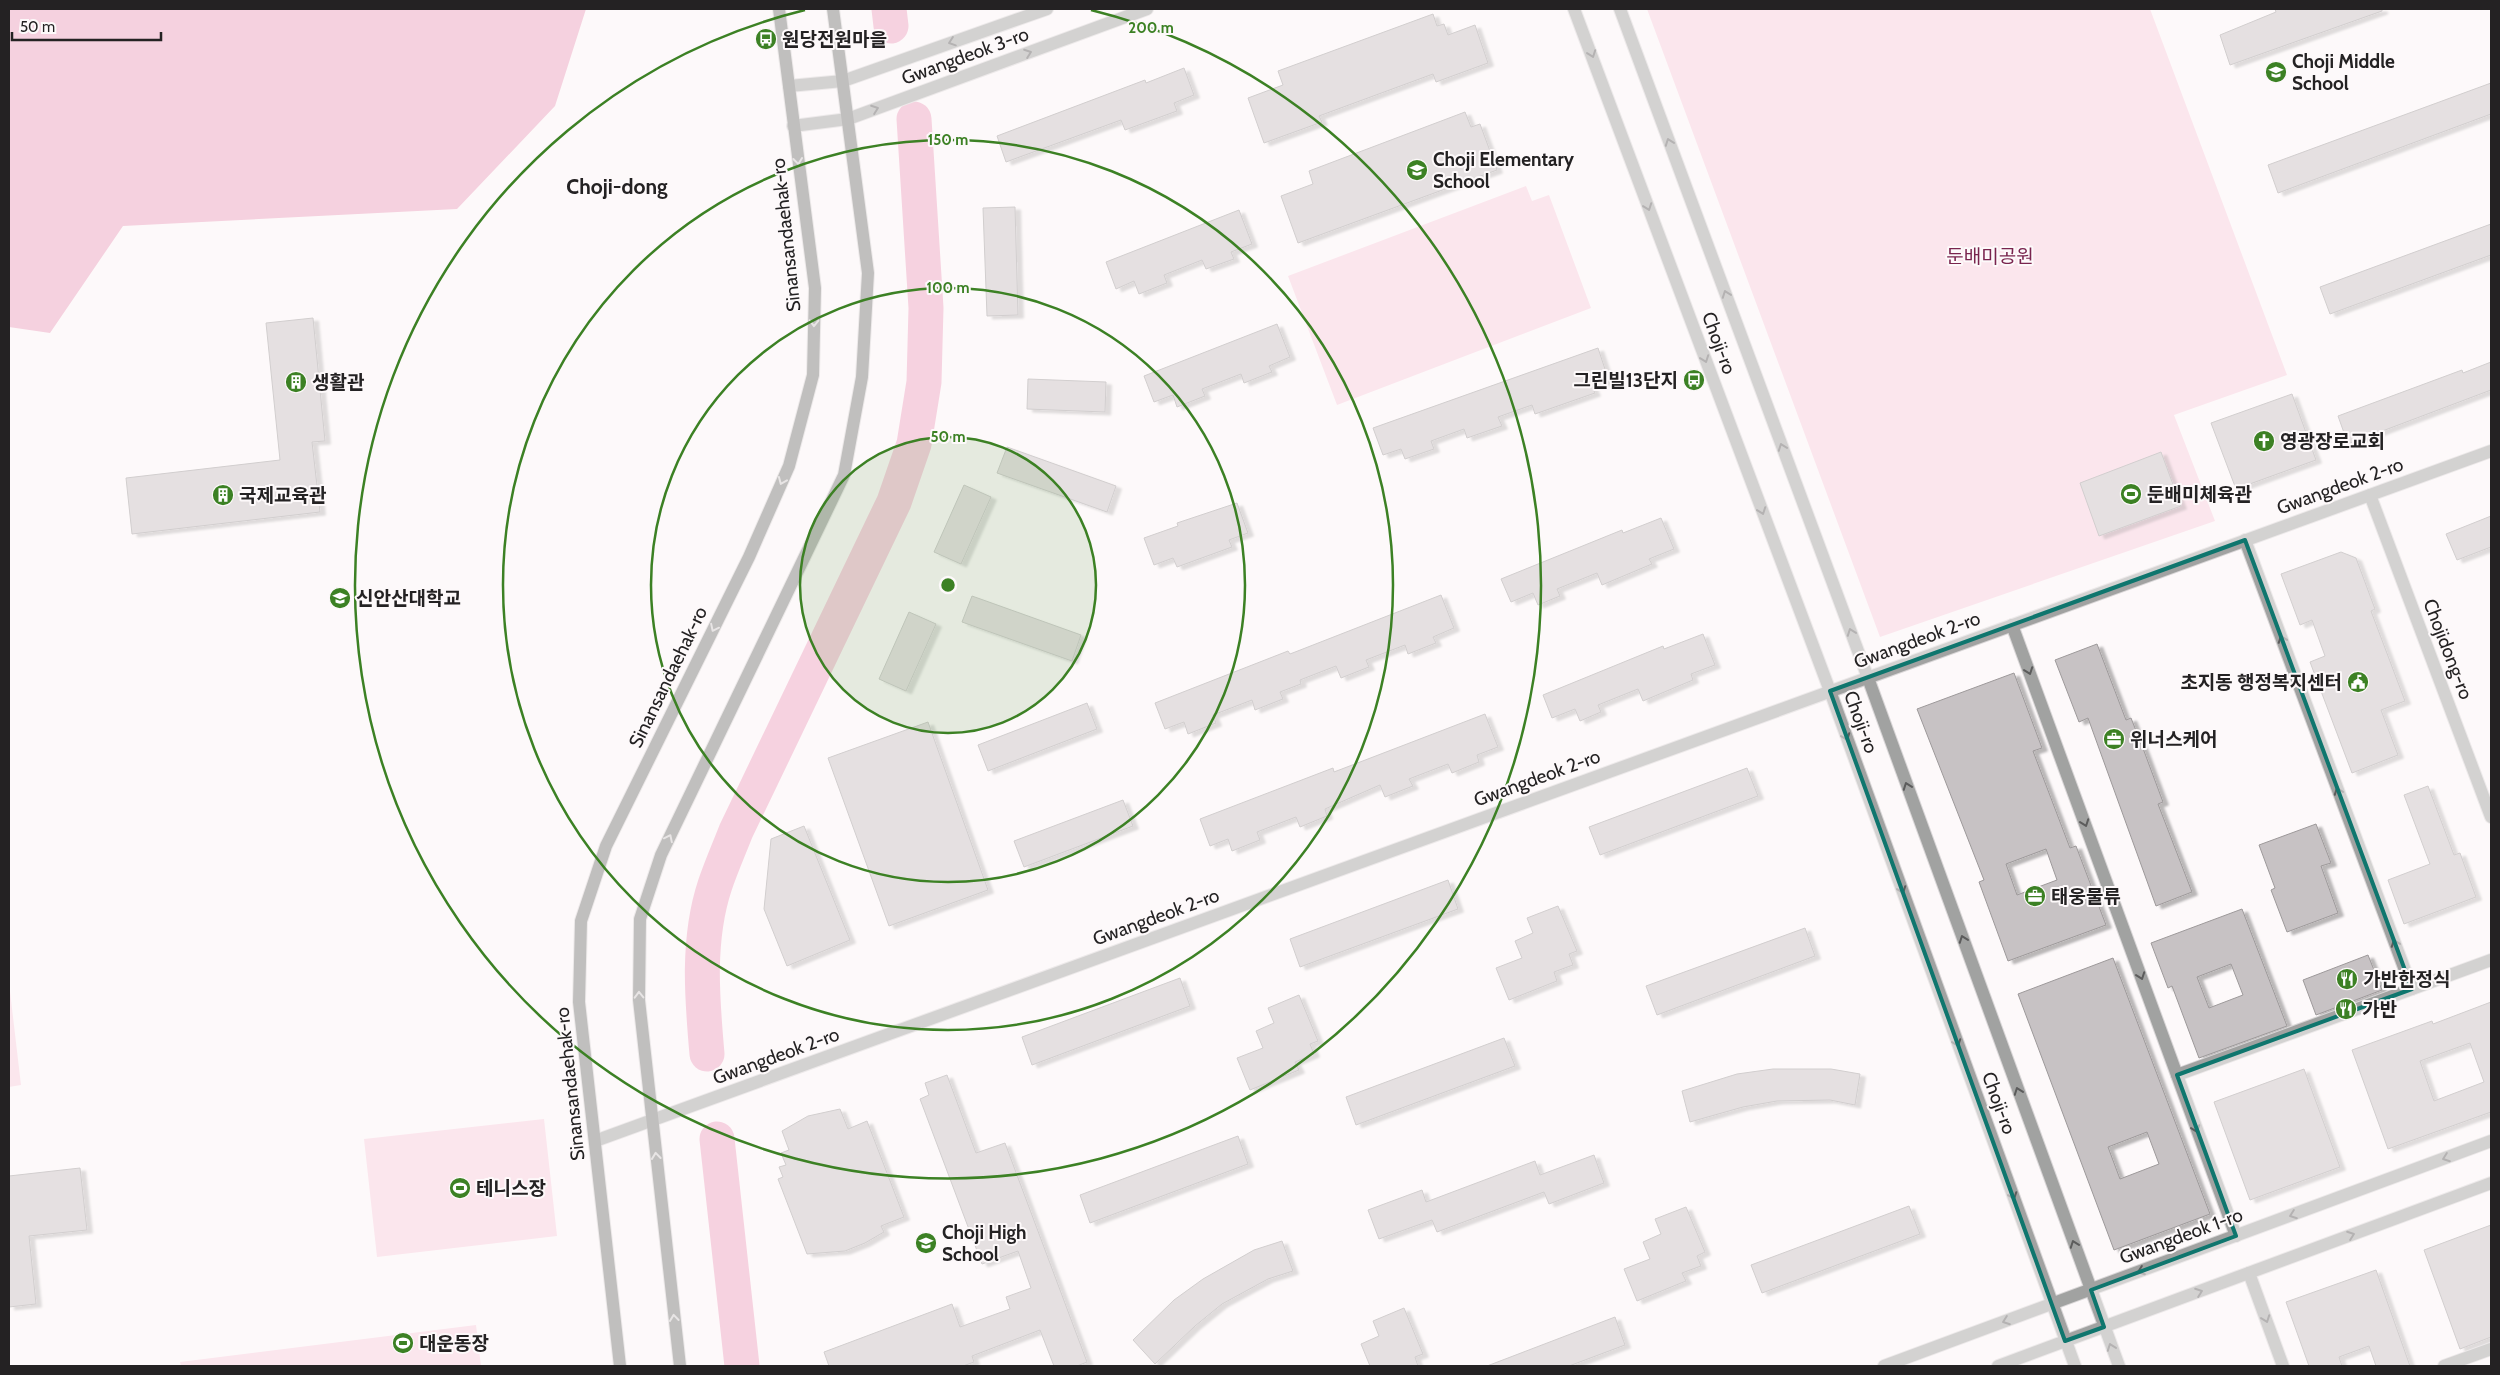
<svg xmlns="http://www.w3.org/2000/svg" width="2500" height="1375" font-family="Cabin,'Noto Sans KR',sans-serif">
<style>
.green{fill:#f9cede}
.forest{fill:#eba0be}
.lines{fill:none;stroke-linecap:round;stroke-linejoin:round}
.river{stroke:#eea3c1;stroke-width:35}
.building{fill:#c7c2c4;stroke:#9d999a;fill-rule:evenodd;filter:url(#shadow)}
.minor-casing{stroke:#dad7d8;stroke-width:14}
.tertiary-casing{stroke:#dad7d8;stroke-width:14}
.secondary-casing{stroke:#dad7d8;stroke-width:14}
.minor{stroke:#a1a2a1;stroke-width:12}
.tertiary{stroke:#a1a2a1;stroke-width:12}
.secondary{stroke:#777876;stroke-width:12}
.oneway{stroke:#5c5c5c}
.oneway2{stroke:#cecccc}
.marked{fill:none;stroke:#0f766e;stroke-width:4;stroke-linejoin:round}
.ring{fill:none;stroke:#3c8124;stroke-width:2.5}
.labels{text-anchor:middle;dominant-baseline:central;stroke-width:4;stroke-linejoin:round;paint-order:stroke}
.poi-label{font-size:19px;font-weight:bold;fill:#242223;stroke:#fdf9fa;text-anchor:start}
.street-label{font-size:19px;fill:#242223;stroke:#fdf9fa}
.park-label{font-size:19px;fill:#79244e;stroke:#fdf9fa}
.quarter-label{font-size:21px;font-weight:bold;fill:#242223;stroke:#fdf9fa}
.centre{fill:#3c8124;stroke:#fdf9fa;stroke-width:2.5}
.ring-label{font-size:15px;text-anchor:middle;font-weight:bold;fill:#3c8124;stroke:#fdf9fa;stroke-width:4;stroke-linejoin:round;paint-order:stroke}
</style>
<defs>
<filter id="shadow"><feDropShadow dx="5.5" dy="3" stdDeviation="1" flood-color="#0004"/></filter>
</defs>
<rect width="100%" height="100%" fill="#fdf9fa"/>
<g class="green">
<polygon points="1647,9 2150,9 2287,375 2174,415 2215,521 1880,637"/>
<polygon points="1526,186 1532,201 1549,195 1591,308 1337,405 1288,276"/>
<polygon points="9,983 21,1085 9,1087"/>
<polygon points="544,1119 557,1236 377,1257 364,1139"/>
<polygon points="476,1325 481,1366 181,1366 180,1362"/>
</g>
<polygon class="forest" points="9,9 586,9 555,106 457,209 123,226 50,333 9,327"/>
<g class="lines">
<g class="river">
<polyline points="889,9 891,26"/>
<path d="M707,1054C702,998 697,939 715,885C721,867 729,849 736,831L894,502L914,444L924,382L926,308L914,119"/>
<polyline points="717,1139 742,1366"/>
</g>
</g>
<g class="building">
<polygon points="2275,9 2382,9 2382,11 2230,65 2220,35 2276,12"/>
<polygon points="1433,14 1437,26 1444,24 1448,35 1475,25 1488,63 1436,82 1433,74 1319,116 1322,122 1264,143 1248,98 1283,85 1278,71"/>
<polygon points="1184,68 1194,95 1174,103 1177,111 1125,130 1121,120 1006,162 997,136 1145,80 1146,83"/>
<polygon points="2491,83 2491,114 2278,193 2268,165"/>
<polygon points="1465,112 1471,127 1480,124 1497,170 1298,243 1281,196 1313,184 1309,171"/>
<polygon points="1015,207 1018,315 987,316 983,208"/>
<polygon points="1239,210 1252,244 1231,252 1234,259 1206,269 1202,260 1164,275 1167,283 1139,294 1134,281 1116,289 1106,262"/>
<polygon points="2491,224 2491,255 2330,314 2320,287"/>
<polygon points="313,318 325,441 312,442 320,512 132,534 126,478 280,460 266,323"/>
<polygon points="1277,324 1290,357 1269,366 1272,372 1244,383 1241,374 1202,389 1205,396 1177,407 1173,395 1154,402 1144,376"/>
<polygon points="1598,348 1609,381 1592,387 1595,393 1535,414 1532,405 1498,417 1502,426 1467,438 1464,429 1431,441 1434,449 1405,459 1401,449 1383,455 1373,428"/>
<polygon points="2491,362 2491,390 2348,444 2338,416 2462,370 2463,373"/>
<polygon points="1028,379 1106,382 1105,412 1027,409"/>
<polygon points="2292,394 2316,460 2236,489 2211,423"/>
<polygon points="1007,447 1116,486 1107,512 997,473"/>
<polygon points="2161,452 2181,506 2099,536 2080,483"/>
<polygon points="964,485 991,497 961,564 934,552"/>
<polygon points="1237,503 1248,533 1229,540 1232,547 1177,567 1173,558 1154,565 1144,538 1178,526 1177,523"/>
<polygon points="2491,516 2491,547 2457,560 2446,534"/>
<polygon points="1661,518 1674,549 1649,559 1652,564 1602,585 1597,573 1557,589 1560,596 1538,605 1533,593 1511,602 1501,579 1622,530 1623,533"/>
<polygon points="2341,552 2356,558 2375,609 2371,611 2405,701 2381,710 2398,755 2352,773 2310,662 2325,656 2312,620 2300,625 2281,574"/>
<polygon points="1441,595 1454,628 1433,637 1436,643 1408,654 1405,645 1366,660 1369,667 1341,678 1336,666 1300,680 1301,684 1280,692 1283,699 1255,710 1252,700 1213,715 1216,723 1188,734 1184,722 1165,729 1155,703 1288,651 1290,654"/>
<polygon points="972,596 1081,635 1072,661 962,622"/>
<polygon points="909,612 936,624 906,691 879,679"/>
<polygon points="1703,634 1715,665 1691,674 1693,680 1643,701 1638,689 1598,705 1601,712 1580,721 1575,709 1552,718 1543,695 1663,646 1664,649"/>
<polygon points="2097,644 2126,720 2131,718 2144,751 2163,802 2158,804 2192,892 2156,906 2088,718 2079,722 2055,660"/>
<path d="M2014,673L2042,748L2033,751L2070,848L2076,846L2106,925L2008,961L1979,882L1984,880L1917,709ZM2046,849L2057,880L2017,895L2006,864Z"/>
<polygon points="1087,703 1097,729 988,771 978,745"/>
<polygon points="1485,714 1498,747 1477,755 1479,762 1452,773 1448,764 1409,779 1413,786 1385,797 1380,785 1325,809 1327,816 1300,827 1296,817 1257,832 1260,840 1232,851 1228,839 1210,846 1200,819 1333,768 1334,772"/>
<polygon points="928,722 988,890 889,926 828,758"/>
<polygon points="1747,768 1758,796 1600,855 1589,827"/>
<polygon points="2428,786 2454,855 2460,853 2476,897 2404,924 2388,880 2430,864 2404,795"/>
<polygon points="1123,800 1133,826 1024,867 1014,841"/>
<polygon points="2316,824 2331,863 2321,866 2338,913 2287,932 2271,890 2275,888 2259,845"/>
<polygon points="804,826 850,940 787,966 764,909 771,839"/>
<polygon points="1448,880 1458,909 1300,967 1290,939"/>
<polygon points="1558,906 1577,951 1569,954 1573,965 1554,972 1557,981 1509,1000 1496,968 1522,958 1515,941 1533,933 1527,918"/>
<path d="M2242,909L2287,1026L2199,1058L2172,986L2168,988L2151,943ZM2231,964L2243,995L2209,1008L2197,977Z"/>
<polygon points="1805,928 1815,956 1657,1015 1646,986"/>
<polygon points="2368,955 2382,990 2316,1015 2303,980"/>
<path d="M2113,958L2210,1214L2114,1250L2018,994ZM2147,1132L2159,1164L2120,1179L2108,1147Z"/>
<polygon points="1180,978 1190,1006 1032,1065 1022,1037"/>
<polygon points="1299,995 1318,1041 1310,1044 1314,1054 1295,1062 1299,1070 1250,1090 1237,1058 1263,1048 1256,1031 1274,1023 1268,1008"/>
<path d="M2491,1002V1112L2388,1149L2352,1050L2432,1021L2433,1024ZM2470,1043L2484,1082L2434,1101L2420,1061Z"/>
<polygon points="1504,1038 1515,1066 1356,1125 1346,1097"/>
<polygon points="1773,1069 1831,1069 1860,1074 1855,1105 1830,1100 1777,1101 1743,1107 1690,1122 1682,1091 1737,1074"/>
<polygon points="2304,1069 2340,1167 2250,1200 2214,1102"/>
<polygon points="947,1075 976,1153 1005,1143 1087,1362 1077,1366 1054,1366 1040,1330 972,1356 974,1362 963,1366 829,1366 824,1352 952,1304 960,1327 1010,1309 1006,1297 1031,1288 1018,1251 982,1264 920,1099 929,1095 925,1083"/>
<polygon points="840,1109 848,1129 867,1121 904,1217 881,1226 884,1232 865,1243 845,1251 807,1254 778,1179 783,1177 779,1167 786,1165 781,1153 789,1150 782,1131 808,1116"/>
<polygon points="1238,1136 1248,1164 1090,1223 1080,1195"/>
<polygon points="1594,1155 1604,1183 1549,1204 1544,1192 1437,1232 1432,1220 1379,1239 1368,1210 1422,1190 1426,1202 1535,1161 1540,1175"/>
<polygon points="80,1168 87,1230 29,1236 36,1304 9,1307 9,1176"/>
<polygon points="1909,1206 1920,1234 1762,1293 1751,1265"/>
<polygon points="1686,1207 1705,1252 1697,1256 1701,1266 1682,1273 1686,1281 1637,1301 1624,1269 1650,1259 1643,1242 1661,1234 1655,1219"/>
<polygon points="2491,1225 2491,1337 2460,1349 2424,1250"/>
<polygon points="1282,1241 1293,1271 1268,1279 1222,1304 1195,1326 1155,1364 1133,1340 1174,1300 1203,1279 1254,1250"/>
<polygon points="2376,1270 2410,1366 2376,1366 2369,1346 2339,1357 2342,1366 2309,1366 2286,1302"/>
<polygon points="1404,1308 1423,1354 1415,1357 1418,1366 1370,1366 1361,1344 1379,1336 1373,1321"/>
<polygon points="1615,1317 1625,1345 1569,1366 1487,1366"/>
</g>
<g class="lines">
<g class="minor-casing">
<g id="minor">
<polyline points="2245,540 2412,989"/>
<polyline points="2012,625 2236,1236"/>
<polyline points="2177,1075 2491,960"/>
<polyline points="2249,1273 2283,1366"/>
<polyline points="2444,1366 2491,1349"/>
</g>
</g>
<g class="tertiary-casing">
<g id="tertiary">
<polyline points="1574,9 1830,691 2075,1366"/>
<polyline points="1620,9 1868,678 2119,1366"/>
<polyline points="789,86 843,81 1047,9"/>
<polyline points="793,126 848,119 1147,9"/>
<polyline points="2370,495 2491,817"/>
<polyline points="595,1141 2491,451"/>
<polyline points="1884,1366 2491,1141"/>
<polyline points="1998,1366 2491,1183"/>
</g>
</g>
<g class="secondary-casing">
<g id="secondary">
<polyline points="620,1366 579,1002 581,921 606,846 749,557 789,466 813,375 815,288 779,9"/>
<polyline points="680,1366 639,1000 640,919 661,855 844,475 862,377 868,273 833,9"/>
</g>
</g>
<use href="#minor" class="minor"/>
<use href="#tertiary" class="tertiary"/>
<use href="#secondary" class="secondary"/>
</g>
<defs><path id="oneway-chevron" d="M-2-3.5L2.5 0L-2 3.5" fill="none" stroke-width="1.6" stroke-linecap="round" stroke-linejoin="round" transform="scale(1.25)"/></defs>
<g class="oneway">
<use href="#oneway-chevron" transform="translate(952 42) rotate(161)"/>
<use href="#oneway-chevron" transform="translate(1028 53) rotate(-20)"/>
<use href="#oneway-chevron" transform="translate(1592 54) rotate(70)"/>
<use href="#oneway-chevron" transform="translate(875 109) rotate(-20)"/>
<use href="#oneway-chevron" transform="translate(1669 142) rotate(-110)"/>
<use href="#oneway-chevron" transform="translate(1648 207) rotate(70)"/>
<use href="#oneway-chevron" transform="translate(1726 294) rotate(-110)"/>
<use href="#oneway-chevron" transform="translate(1705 359) rotate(70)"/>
<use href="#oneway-chevron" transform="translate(1782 447) rotate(-110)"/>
<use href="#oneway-chevron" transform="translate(1762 511) rotate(70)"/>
<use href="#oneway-chevron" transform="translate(1851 632) rotate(-110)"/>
<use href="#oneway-chevron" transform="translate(2282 639) rotate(-110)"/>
<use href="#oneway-chevron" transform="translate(2029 671) rotate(70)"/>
<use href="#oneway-chevron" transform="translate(1846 737) rotate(70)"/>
<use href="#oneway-chevron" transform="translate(1907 786) rotate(-110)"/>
<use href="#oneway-chevron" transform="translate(2338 791) rotate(-110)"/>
<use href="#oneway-chevron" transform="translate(2085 823) rotate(70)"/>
<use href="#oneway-chevron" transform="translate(1902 890) rotate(70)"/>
<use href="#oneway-chevron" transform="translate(1963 939) rotate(-110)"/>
<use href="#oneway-chevron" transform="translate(2395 943) rotate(-110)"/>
<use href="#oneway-chevron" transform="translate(2141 976) rotate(70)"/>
<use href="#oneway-chevron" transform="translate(1957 1043) rotate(70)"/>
<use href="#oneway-chevron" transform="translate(2018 1091) rotate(-110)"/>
<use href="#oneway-chevron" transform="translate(2196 1129) rotate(70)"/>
<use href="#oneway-chevron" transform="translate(2446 1158) rotate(160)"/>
<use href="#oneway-chevron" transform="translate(2013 1196) rotate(70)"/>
<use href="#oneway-chevron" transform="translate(2293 1215) rotate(160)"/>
<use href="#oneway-chevron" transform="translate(2351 1235) rotate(-20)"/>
<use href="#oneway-chevron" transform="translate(2074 1244) rotate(-110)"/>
<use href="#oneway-chevron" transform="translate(2141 1271) rotate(160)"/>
<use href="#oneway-chevron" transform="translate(2199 1292) rotate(-20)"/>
<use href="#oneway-chevron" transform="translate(2266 1319) rotate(70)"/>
<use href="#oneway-chevron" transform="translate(2006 1321) rotate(160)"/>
<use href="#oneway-chevron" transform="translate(2111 1347) rotate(-110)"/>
</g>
<g class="oneway2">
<use href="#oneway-chevron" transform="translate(798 161) rotate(83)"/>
<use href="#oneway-chevron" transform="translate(814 323) rotate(91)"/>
<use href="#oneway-chevron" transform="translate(782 481) rotate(113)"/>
<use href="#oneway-chevron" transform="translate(714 628) rotate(116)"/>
<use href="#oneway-chevron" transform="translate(669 838) rotate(-64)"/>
<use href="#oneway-chevron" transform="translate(639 995) rotate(-91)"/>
<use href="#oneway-chevron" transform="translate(656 1156) rotate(-96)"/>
<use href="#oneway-chevron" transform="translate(674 1318) rotate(-96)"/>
</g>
<path d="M0 0H2500V1375H0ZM2245,540L2412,989L2177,1075L2236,1236L2091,1290L2104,1327L2065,1341L1830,691Z" fill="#fdf9fa" fill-opacity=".55" fill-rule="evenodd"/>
<path class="marked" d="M2245,540L2412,989L2177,1075L2236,1236L2091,1290L2104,1327L2065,1341L1830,691Z"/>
<circle cx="948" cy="585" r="148" fill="#3c8124" fill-opacity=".12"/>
<g class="ring">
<circle cx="948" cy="585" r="148"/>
<circle cx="948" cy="585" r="297"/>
<circle cx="948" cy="585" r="445"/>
<path d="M1091 10A593 593 0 1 1 805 10"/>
</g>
<defs>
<g id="bus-disc" transform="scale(1.125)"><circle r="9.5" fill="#3c8124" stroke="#fdf9fa"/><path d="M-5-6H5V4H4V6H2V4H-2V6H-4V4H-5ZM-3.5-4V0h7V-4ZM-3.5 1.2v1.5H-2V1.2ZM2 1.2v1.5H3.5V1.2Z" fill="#fff"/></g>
<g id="school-disc" transform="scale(1.125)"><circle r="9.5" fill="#3c8124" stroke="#fdf9fa"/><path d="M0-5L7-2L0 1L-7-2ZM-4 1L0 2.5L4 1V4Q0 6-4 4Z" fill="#fff"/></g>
<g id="building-disc" transform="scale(1.125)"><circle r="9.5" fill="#3c8124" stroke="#fdf9fa"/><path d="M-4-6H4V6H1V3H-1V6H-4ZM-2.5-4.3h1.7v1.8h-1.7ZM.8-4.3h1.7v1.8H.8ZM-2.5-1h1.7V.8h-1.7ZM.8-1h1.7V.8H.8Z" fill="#fff"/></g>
<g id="church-disc" transform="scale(1.125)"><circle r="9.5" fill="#3c8124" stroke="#fdf9fa"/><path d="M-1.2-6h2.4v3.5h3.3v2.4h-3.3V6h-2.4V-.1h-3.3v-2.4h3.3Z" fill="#fff"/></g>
<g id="stadium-disc" transform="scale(1.125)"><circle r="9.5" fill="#3c8124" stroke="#fdf9fa"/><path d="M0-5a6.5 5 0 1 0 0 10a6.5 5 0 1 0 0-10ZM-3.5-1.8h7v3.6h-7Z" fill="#fff"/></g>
<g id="civic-disc" transform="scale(1.125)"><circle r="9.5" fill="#3c8124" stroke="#fdf9fa"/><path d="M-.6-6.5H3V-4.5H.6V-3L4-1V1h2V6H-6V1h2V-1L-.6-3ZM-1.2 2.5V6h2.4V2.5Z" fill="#fff"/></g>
<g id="office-disc" transform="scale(1.125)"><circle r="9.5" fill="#3c8124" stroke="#fdf9fa"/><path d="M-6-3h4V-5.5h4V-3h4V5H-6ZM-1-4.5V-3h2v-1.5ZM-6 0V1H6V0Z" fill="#fff"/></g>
<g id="restaurant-disc" transform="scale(1.125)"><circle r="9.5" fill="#3c8124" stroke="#fdf9fa"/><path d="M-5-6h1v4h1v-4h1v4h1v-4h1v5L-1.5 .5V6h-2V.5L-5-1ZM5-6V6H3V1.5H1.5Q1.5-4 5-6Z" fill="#fff"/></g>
</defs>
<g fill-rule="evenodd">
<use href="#bus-disc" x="766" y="39"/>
<use href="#school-disc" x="2276" y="72"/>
<use href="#school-disc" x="1417" y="170"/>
<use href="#bus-disc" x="1694" y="380"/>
<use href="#building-disc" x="296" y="382"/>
<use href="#church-disc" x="2264" y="441"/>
<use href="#stadium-disc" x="2131" y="494"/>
<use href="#building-disc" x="223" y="495"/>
<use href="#school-disc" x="340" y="598"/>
<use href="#civic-disc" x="2358" y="682"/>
<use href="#office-disc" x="2114" y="739"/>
<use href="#office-disc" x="2035" y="896"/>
<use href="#restaurant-disc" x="2347" y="979"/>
<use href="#restaurant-disc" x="2346" y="1009"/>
<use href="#stadium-disc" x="460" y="1188"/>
<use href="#school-disc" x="926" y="1243"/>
<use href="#stadium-disc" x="403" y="1343"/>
</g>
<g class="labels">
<g class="poi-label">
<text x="782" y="39">원당전원마을</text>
<text x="2292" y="61">Choji Middle<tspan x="2292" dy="22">School</tspan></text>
<text x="1433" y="159">Choji Elementary<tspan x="1433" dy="22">School</tspan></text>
<text x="1678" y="380" text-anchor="end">그린빌13단지</text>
<text x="312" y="382">생활관</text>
<text x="2280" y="441">영광장로교회</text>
<text x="2147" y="494">둔배미체육관</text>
<text x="239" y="495">국제교육관</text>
<text x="356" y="598">신안산대학교</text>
<text x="2342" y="682" text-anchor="end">초지동 행정복지센터</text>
<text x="2130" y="739">위너스케어</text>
<text x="2051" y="896">태웅물류</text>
<text x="2363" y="979">가반한정식</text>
<text x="2362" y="1009">가반</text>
<text x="476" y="1188">테니스장</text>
<text x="942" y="1232">Choji High<tspan x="942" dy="22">School</tspan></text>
<text x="419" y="1343">대운동장</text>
</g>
<g class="street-label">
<text transform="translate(965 56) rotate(-20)">Gwangdeok 3-ro</text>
<text transform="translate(786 235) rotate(-96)">Sinansandaehak-ro</text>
<text transform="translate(1719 343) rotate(70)">Choji-ro</text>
<text transform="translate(2340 486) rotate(-20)">Gwangdeok 2-ro</text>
<text transform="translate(1917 640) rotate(-20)">Gwangdeok 2-ro</text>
<text transform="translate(2448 649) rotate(69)">Chojidong-ro</text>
<text transform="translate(668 677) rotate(-64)">Sinansandaehak-ro</text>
<text transform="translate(1861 722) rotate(70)">Choji-ro</text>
<text transform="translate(1537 778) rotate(-20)">Gwangdeok 2-ro</text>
<text transform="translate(1156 917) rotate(-20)">Gwangdeok 2-ro</text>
<text transform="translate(776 1056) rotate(-20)">Gwangdeok 2-ro</text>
<text transform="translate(570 1084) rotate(-96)">Sinansandaehak-ro</text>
<text transform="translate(1999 1103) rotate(70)">Choji-ro</text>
<text transform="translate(2181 1236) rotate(-20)">Gwangdeok 1-ro</text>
</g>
<g class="park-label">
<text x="1990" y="256">둔배미공원</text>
</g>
<g class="quarter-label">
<text x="617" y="186">Choji-dong</text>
</g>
</g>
<circle cx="948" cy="585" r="8" class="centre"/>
<g class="ring-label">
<text x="1151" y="33">200 m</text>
<text x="948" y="145">150 m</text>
<text x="948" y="293">100 m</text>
<text x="948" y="442">50 m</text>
</g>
<rect width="2500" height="1375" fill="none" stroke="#242223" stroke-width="20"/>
<path d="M12 32v8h149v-8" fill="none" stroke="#242223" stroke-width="2.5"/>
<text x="20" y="32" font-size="15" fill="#242223" stroke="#fdf9fa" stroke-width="4" paint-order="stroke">50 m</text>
</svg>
